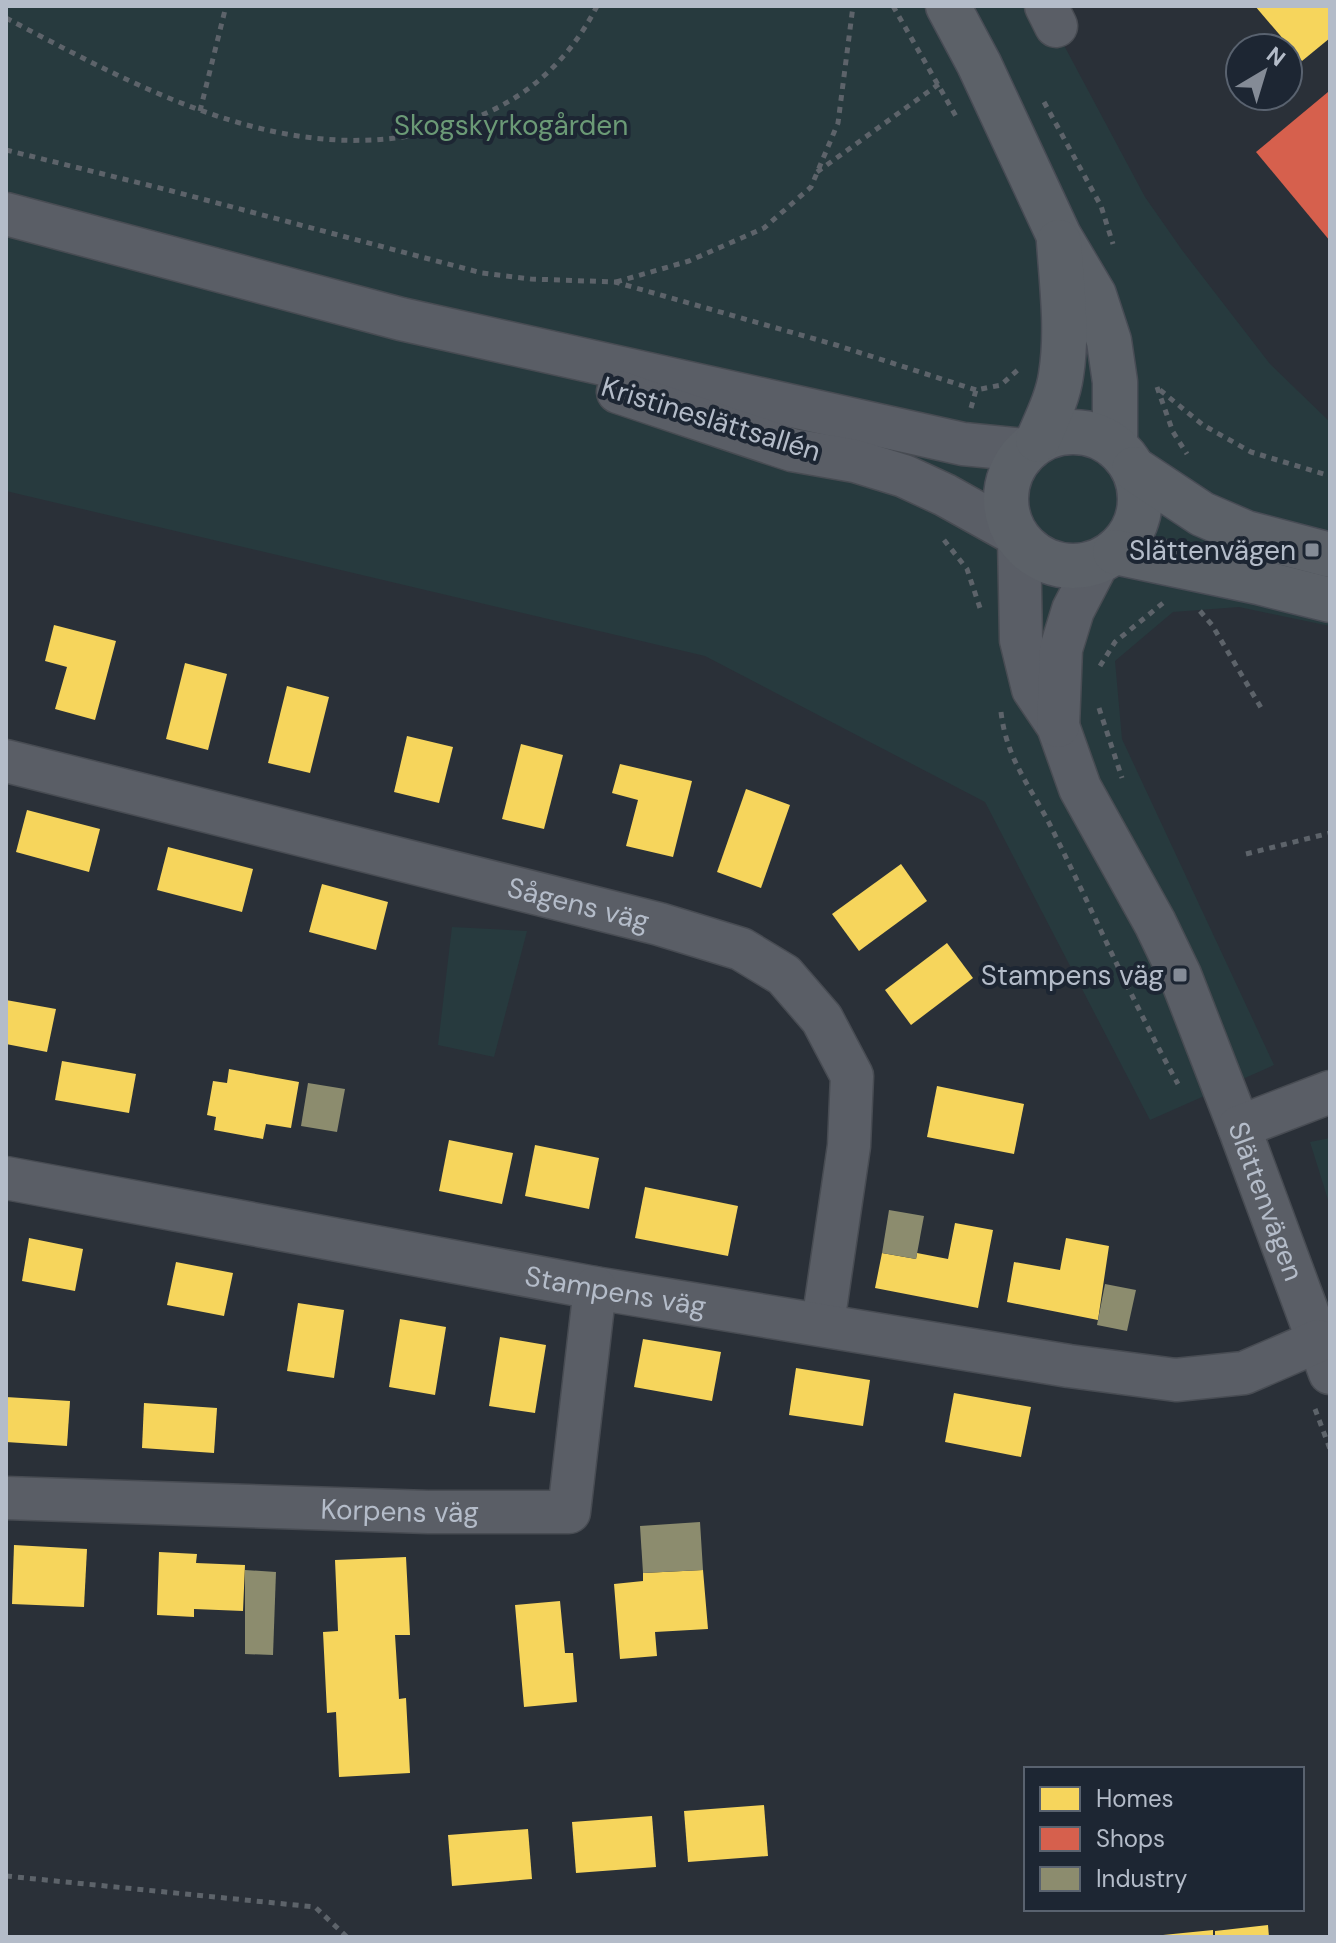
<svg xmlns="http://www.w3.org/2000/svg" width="1336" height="1943" font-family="'DM Sans',sans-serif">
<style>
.green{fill:#273a3e}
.homes{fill:#f6d55c}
.shops{fill:#d6604d}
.industry{fill:#8c8c6e}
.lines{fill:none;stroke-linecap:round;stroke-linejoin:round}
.minor-casing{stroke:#484c53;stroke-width:45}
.major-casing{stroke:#484c55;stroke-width:47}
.path{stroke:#5d636a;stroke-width:5;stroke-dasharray:6 6;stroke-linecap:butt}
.minor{stroke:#5a5e66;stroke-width:42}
.major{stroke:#5c6168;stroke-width:44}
.poi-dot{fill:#848b96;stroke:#1d2633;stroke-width:3}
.labels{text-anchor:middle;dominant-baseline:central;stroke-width:8;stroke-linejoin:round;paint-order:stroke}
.park-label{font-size:28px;fill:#6b9a76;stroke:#1d2633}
.street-label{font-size:28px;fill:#b4bcc9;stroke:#1d2633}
.poi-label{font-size:28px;fill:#b4bcc9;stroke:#1d2633;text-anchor:end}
</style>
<rect width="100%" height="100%" fill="#2a3038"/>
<g class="green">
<polygon points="6,6 1043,6 1145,197 1182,250 1270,364 1330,422 1330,626 1239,607 1173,612 1115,661 1122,739 1274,1065 1150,1120 985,802 705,656 6,491"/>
<polygon points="452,927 527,931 494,1057 438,1045"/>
<polygon points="1330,1138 1330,1206 1310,1142"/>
</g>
<g class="homes">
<polygon points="1255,6 1330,6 1330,38 1302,61"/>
<polygon points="54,625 116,641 95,720 55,709 67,667 45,661"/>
<polygon points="185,663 227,674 208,750 166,739"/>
<polygon points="287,686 329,697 310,773 268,763"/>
<polygon points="407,736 453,747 439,803 394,792"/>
<polygon points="521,744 563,755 544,829 502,819"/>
<polygon points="620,764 692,781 673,857 626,846 638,800 612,793"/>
<polygon points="746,789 790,805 761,888 717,872"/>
<polygon points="27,810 100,829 89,872 16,852"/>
<polygon points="168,847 253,869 242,912 157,890"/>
<polygon points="901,864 927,901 859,951 832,914"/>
<polygon points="322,884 388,902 376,950 309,932"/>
<polygon points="947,943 973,978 911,1025 885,990"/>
<polygon points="6,1000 56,1009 47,1052 6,1044"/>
<polygon points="62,1061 136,1074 129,1113 55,1100"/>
<polygon points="229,1069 299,1082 291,1128 266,1124 263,1139 214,1130 216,1117 207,1115 213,1081 227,1083"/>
<polygon points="937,1086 1024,1104 1014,1154 927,1137"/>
<polygon points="449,1140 513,1153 502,1204 439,1191"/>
<polygon points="535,1145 599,1158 589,1209 525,1196"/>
<polygon points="645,1187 738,1206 728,1256 635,1238"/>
<polygon points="955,1223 993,1230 978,1308 875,1288 882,1253 916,1259 917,1253 948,1259"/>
<polygon points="29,1238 83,1249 75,1291 22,1281"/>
<polygon points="1066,1238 1109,1246 1098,1320 1007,1302 1014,1262 1060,1270"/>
<polygon points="176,1262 233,1273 224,1316 167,1305"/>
<polygon points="298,1303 344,1310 334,1378 287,1371"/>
<polygon points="400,1319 446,1327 435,1395 389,1387"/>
<polygon points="500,1337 546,1345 535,1413 489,1406"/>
<polygon points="643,1339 721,1352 712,1401 634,1387"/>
<polygon points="796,1368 870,1380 863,1426 789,1415"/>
<polygon points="954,1393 1031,1407 1021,1457 945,1442"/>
<polygon points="6,1397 70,1401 67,1446 6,1442"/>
<polygon points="144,1403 217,1408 214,1453 142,1448"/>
<polygon points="14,1545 87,1549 84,1607 12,1604"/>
<polygon points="159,1552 197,1554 196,1563 245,1565 243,1611 194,1609 194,1617 157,1615"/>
<polygon points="406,1557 410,1635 395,1635 399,1699 406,1698 410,1773 339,1777 336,1712 327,1713 323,1632 338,1631 335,1560"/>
<polygon points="703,1570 708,1629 655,1632 657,1656 620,1659 614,1584 643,1581 643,1573"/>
<polygon points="560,1601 565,1653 573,1653 577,1702 524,1707 515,1605"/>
<polygon points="764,1805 768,1856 688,1862 684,1811"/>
<polygon points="652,1816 656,1867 576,1873 572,1822"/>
<polygon points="528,1829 532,1879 452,1886 448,1835"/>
<polygon points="1268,1925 1269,1937 1215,1937 1215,1931"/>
<polygon points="1213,1930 1213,1937 1163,1937 1163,1935"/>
</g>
<polygon class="shops" points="1328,92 1330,94 1330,241 1256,152"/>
<g class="industry">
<polygon points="308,1083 345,1089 337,1132 301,1126"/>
<polygon points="889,1210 924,1216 916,1259 882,1253"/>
<polygon points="1105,1284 1136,1290 1127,1331 1097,1325"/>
<polygon points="700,1522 703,1570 643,1573 640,1526"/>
<polygon points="245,1570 276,1572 273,1655 245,1654"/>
</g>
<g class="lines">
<g class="minor-casing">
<g id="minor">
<polyline points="1046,6 1056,26"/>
<polyline points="6,214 401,319 963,444 1025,450"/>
<polyline points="618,392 792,450 855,461 904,476 945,495 1015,534"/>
<path id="s1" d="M1019,539L1021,640L1033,689L1058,726L1080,788L1155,923L1180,975L1239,1127L1330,1373"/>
<polyline points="1058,726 1061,649 1073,610 1098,562"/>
<path id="s2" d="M6,761L659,924L741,949L784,975L822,1019L852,1076L849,1146L823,1323"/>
<polyline points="1239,1127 1330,1092"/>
<path id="s3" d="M6,1178L595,1288L1069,1366L1176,1380L1244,1373L1318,1341"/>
<path id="s4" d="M6,1498L428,1512H569L595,1288"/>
</g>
</g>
<g class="major-casing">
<g id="major">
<polyline points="948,6 979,64 1059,236 1094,295 1109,341 1115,382 1115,445"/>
<circle cx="1073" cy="499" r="67"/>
<path d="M1038,440C1047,419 1058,397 1061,375C1068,331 1062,286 1059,242"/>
<polyline points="1134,469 1202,514 1246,533 1330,555"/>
<polyline points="1115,552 1258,582 1330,600"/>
</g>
</g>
<g class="path">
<polyline points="893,6 957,118"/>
<path d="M6,18C147,92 301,179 464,122C524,101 568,63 597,6"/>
<polyline points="1044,102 1101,206 1113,244"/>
<polyline points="200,111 226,6"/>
<polyline points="6,150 168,190 482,273 531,279 615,282 836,345 976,390"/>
<polyline points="817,172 939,84"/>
<polyline points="616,282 689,261 764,228 811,187 838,123 853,6"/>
<polyline points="1157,387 1173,432 1187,454"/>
<polyline points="1160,390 1203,425 1251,452 1330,476"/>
<polyline points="971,408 976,390 1001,385 1020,368"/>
<polyline points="944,540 967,569 980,608"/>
<polyline points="1200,611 1212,625 1263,711"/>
<polyline points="1100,666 1115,642 1163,603"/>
<polyline points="1099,708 1122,778"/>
<path d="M1001,712C1007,763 1034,790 1055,835C1096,918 1133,1003 1178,1084"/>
<polyline points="1246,854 1330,833"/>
<polyline points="1315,1409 1330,1449"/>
<polyline points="6,1876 315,1907 347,1937"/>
</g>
<use href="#minor" class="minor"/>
<use href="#major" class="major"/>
</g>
<g class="poi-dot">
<rect x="1304" y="542" width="16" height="16" rx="4"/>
<rect x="1172" y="967" width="16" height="16" rx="4"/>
</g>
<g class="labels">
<g class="park-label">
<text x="511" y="125">Skogskyrkogården</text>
</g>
<g class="street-label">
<text transform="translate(711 419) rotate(17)">Kristineslättsallén</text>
<text stroke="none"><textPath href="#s2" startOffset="590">Sågens väg</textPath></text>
<text stroke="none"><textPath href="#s1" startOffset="716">Slättenvägen</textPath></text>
<text stroke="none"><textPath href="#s3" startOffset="620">Stampens väg</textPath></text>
<text stroke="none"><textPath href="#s4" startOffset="394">Korpens väg</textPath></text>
</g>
<g class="poi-label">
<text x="1296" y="550">Slättenvägen</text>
<text x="1164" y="975">Stampens väg</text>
</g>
</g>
<rect width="1336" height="1943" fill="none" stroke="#b4bcc9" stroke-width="16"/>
<rect x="1024" y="1767" width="280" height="144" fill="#1d2633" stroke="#59626f" stroke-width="2"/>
<rect x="1040" y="1787" width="40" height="24" fill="#f6d55c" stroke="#59626f" stroke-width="2"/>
<text x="1096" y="1807" font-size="24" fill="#b4bcc9">Homes</text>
<rect x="1040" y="1827" width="40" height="24" fill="#d6604d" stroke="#59626f" stroke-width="2"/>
<text x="1096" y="1847" font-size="24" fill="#b4bcc9">Shops</text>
<rect x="1040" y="1867" width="40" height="24" fill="#8c8c6e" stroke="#59626f" stroke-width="2"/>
<text x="1096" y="1887" font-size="24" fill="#b4bcc9">Industry</text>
<g transform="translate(1264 72) rotate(38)"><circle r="38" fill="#1d2633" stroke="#59626f" stroke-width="2"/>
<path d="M0-6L14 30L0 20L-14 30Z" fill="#848b96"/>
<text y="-12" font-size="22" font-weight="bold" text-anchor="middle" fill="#b4bcc9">N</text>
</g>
</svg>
